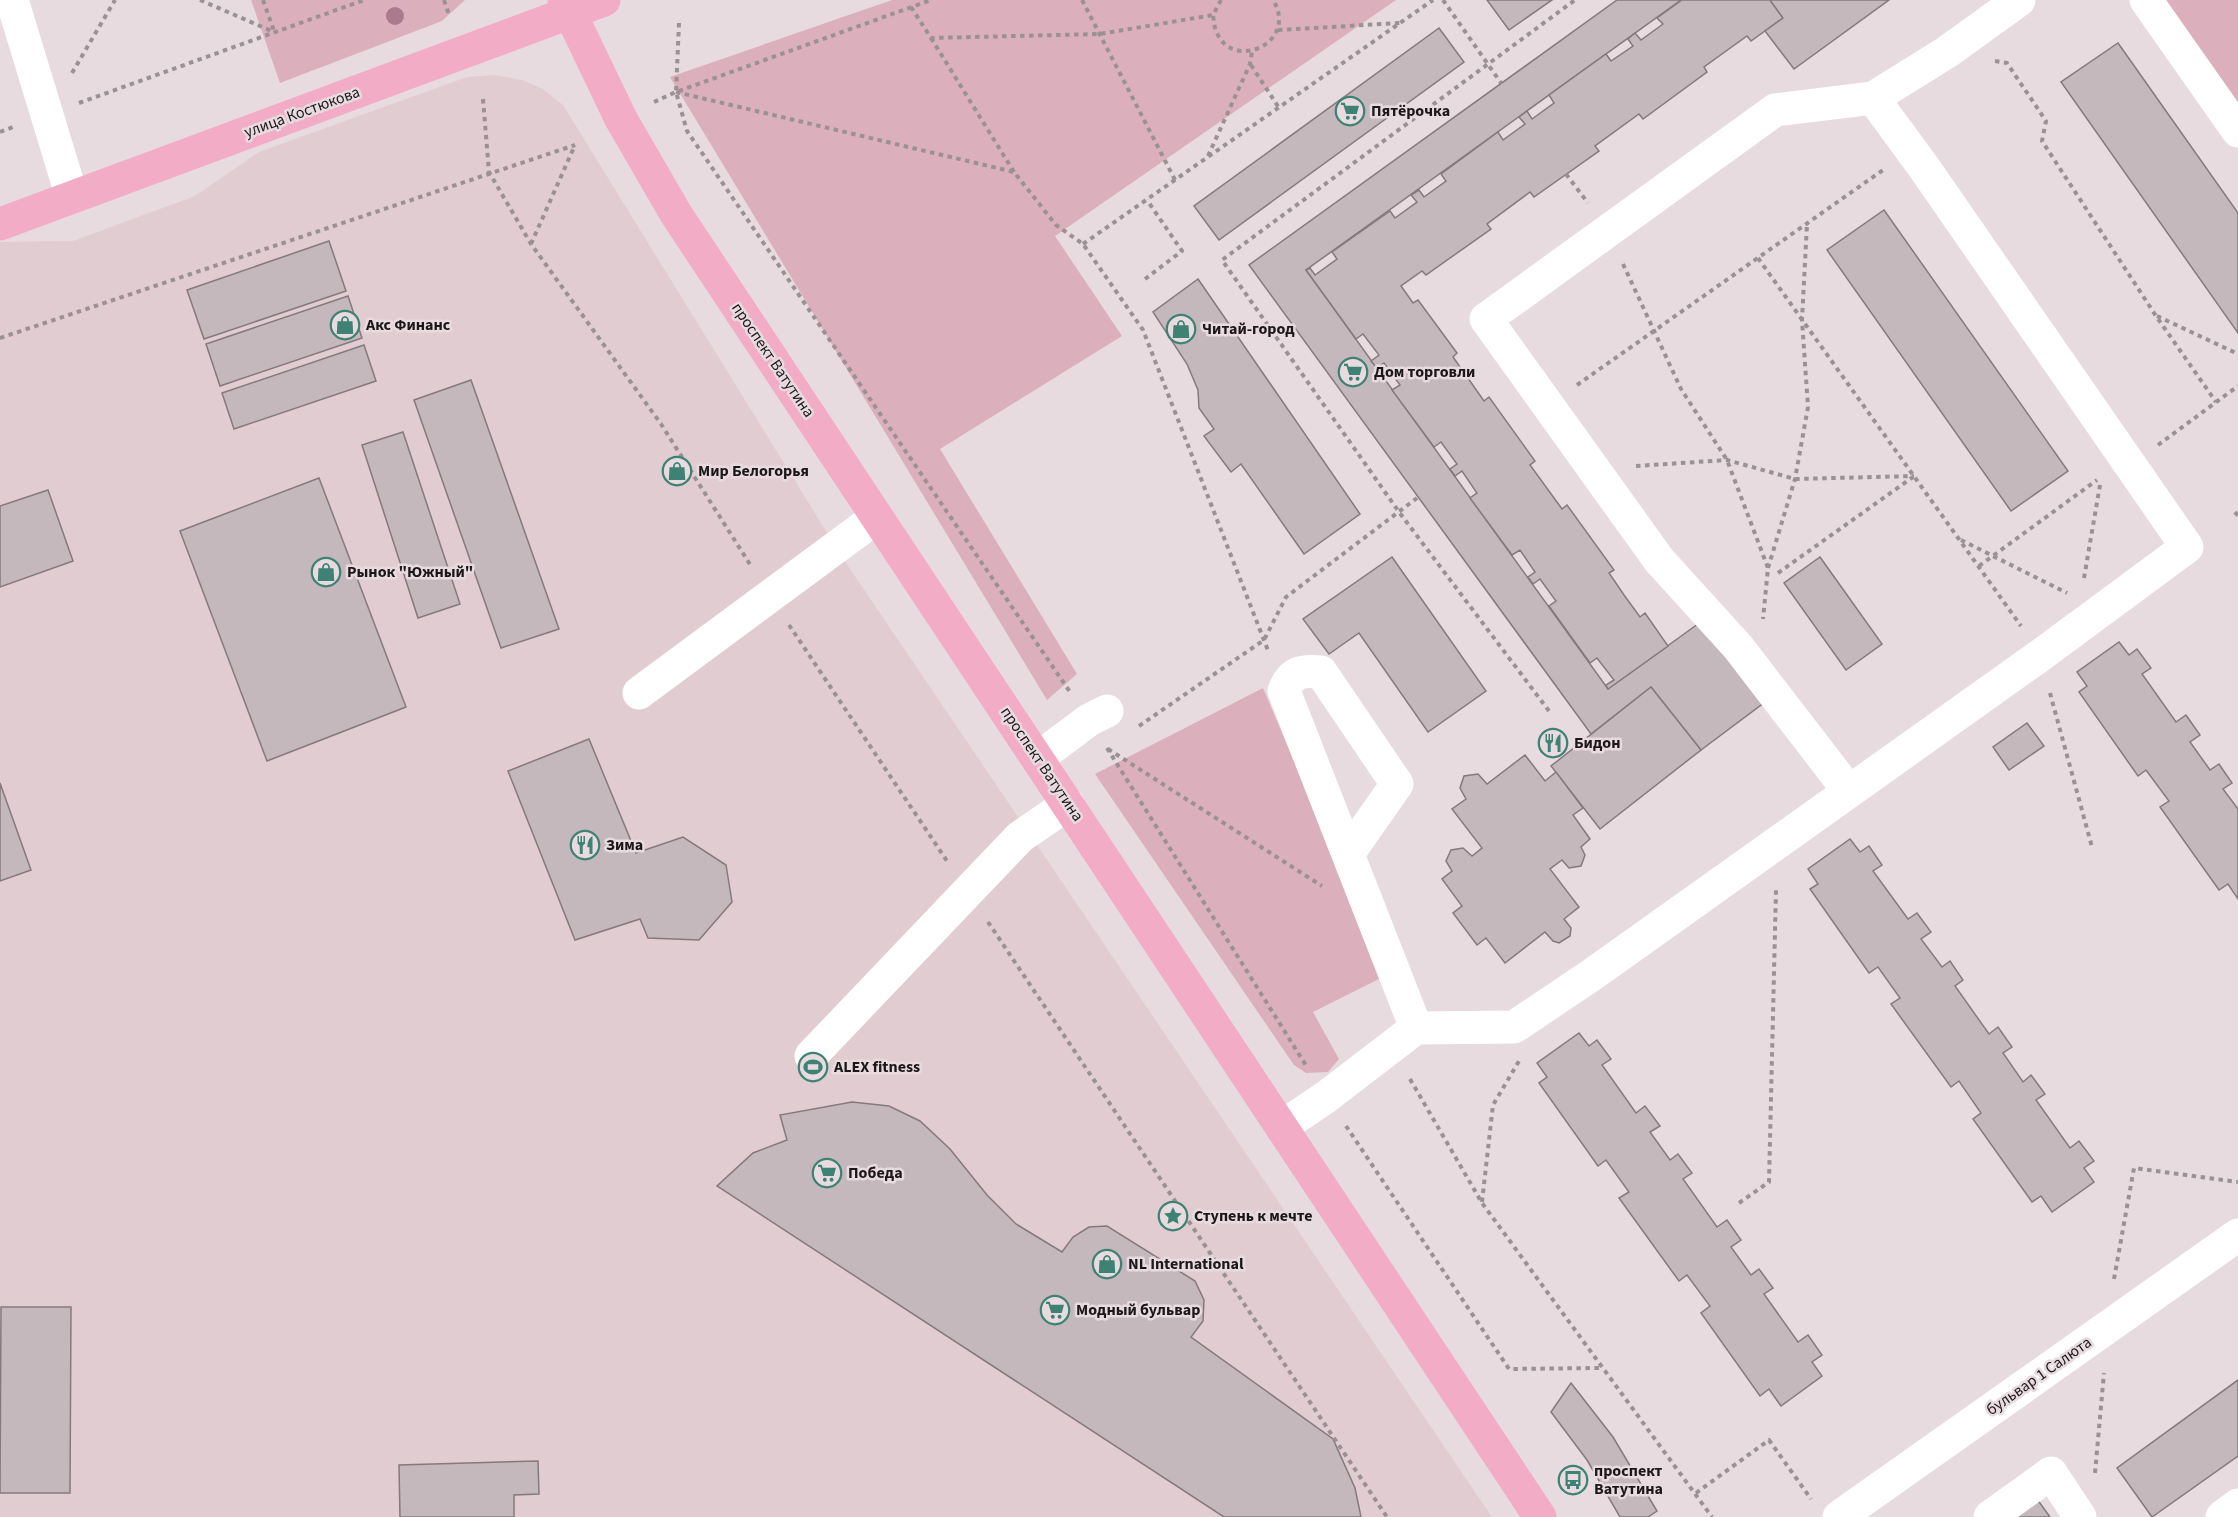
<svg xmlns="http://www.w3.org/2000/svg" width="2238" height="1517" font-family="'Source Sans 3',sans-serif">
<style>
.built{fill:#e1ccd2}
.green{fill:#dcafbd}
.building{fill:#c4b8bc;stroke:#85797d;stroke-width:1.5}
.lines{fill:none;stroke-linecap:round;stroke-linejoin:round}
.path{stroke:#9a9194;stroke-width:4;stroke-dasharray:4.5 4.5;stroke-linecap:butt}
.minor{stroke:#fff;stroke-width:33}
.major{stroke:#f2acc5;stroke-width:33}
.tree{fill:#aa7b8e}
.labels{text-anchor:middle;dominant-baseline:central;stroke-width:5;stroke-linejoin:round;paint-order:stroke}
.poi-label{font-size:16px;font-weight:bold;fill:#1c1819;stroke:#e8dbdf;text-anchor:start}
.street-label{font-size:16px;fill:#1c1819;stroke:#e8dbdf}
</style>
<rect width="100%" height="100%" fill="#e8dbdf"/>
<polygon class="built" points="495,75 522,80 543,89 563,105 842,557 1492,1517 0,1517 0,242 73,241 195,196 259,152 467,77"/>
<g class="green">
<polygon points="251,0 465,0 442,21 280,83"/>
<polygon points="892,0 1396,0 1055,236 1122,336 940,449 1077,674 1047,700 670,77"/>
<polygon points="2167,0 2238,0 2238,114 2163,11"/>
<polygon points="1263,688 1385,976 1313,1012 1339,1059 1328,1072 1306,1073 1294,1065 1095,774"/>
</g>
<g class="building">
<polygon points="1487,0 1552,0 1509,30"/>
<polygon points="1617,0 1681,0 1306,270 1608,689 1702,621 1765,702 1701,750 1651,687 1591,734 1249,265"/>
<polygon points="1682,0 1770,0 1783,18 1751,41 1747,36 1704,67 1707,72 1643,119 1639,114 1595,146 1599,151 1534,197 1530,192 1487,224 1491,229 1426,275 1422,271 1401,286 1413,303 1418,300 1457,353 1453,357 1484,401 1489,397 1535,461 1530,465 1562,509 1567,505 1614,570 1609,573 1624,595 1640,617 1645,613 1668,646 1608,689 1606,685 1614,680 1597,658 1590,663 1549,606 1556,601 1540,579 1533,584 1528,577 1535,572 1520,550 1512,555 1470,498 1477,493 1462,471 1455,476 1450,469 1457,464 1441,442 1434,447 1392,390 1400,385 1384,363 1377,368 1371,361 1379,355 1363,334 1356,339 1306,270 1310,268 1315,275 1337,259 1332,252 1390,211 1395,218 1417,202 1411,195 1419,190 1424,197 1446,181 1441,174 1498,132 1503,140 1525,124 1519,117 1527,111 1532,119 1554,103 1549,95 1606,54 1611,61 1633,46 1628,39 1635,33 1641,40 1663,24 1657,18"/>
<polygon points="1770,0 1889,0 1794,69 1765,31 1783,18"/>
<polygon points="1439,28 1464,62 1219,240 1194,206"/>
<polygon points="2118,43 2238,213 2238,333 2061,82"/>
<polygon points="1884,210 2068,471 2011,511 1827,250"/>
<polygon points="329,241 346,291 204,339 187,290"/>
<polygon points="1198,279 1360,514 1304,554 1241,464 1231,472 1204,436 1214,429 1199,408 1198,390 1187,364 1153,312"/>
<polygon points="348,296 362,338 220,386 206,344"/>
<polygon points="364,345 376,381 234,429 222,393"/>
<polygon points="471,380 559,629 501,648 414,400"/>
<polygon points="403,432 460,604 418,618 362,445"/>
<circle cx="677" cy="472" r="8"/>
<polygon points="319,478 406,707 267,761 180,531"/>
<polygon points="48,490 73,561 0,587 0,506"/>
<polygon points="1392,557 1486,691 1428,732 1359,633 1329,654 1303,619"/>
<polygon points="1820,557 1882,644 1846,670 1784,583"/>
<polygon points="2119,642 2129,655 2137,649 2151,668 2142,674 2176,722 2186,715 2200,735 2190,742 2210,770 2219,764 2232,783 2223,789 2238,809 2238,899 2228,884 2219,890 2160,807 2169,801 2146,770 2138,776 2079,692 2087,686 2077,672"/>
<polygon points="1651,687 1701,750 1600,829 1551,766"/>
<polygon points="2027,723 2044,746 2009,770 1993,747"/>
<polygon points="589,739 636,853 683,837 726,865 732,902 699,940 648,938 640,919 575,940 508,771"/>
<polygon points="1525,755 1545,781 1556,772 1583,808 1573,815 1590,839 1581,847 1585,855 1581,866 1569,868 1562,860 1550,869 1579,907 1564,919 1571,928 1570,936 1559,943 1553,941 1545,932 1505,963 1486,938 1477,945 1453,913 1462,906 1442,879 1452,871 1446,861 1451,850 1463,848 1472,856 1482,848 1452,809 1466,799 1460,788 1464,776 1478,774 1487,784"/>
<polygon points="0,783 31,870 0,881"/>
<polygon points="1850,839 1860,852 1869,846 1882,865 1873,871 1908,919 1917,913 1931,932 1921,939 1942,967 1950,961 1963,980 1955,986 1989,1034 1998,1027 2012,1047 2003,1053 2023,1082 2031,1075 2045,1094 2036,1100 2070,1148 2079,1141 2094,1161 2084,1168 2094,1182 2052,1212 2041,1196 2032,1202 1973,1119 1981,1113 1959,1081 1951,1087 1891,1004 1900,998 1878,967 1869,973 1810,889 1818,884 1808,869"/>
<polygon points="1579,1033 1589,1046 1597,1040 1611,1059 1602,1065 1636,1113 1645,1106 1660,1126 1650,1132 1670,1160 1678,1154 1692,1173 1683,1179 1717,1227 1727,1220 1741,1240 1731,1247 1751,1275 1759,1269 1773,1288 1764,1294 1798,1342 1808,1335 1822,1355 1812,1362 1822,1376 1781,1406 1769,1389 1760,1396 1701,1313 1710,1306 1687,1275 1679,1281 1619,1198 1629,1192 1606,1160 1598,1166 1539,1083 1547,1077 1537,1063"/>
<polygon points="852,1102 889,1106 920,1121 950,1149 987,1195 1016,1224 1062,1252 1073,1237 1089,1227 1107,1226 1195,1281 1204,1300 1203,1321 1191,1337 1333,1439 1355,1488 1361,1517 1224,1517 717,1186 753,1153 787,1140 780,1115"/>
<polygon points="1,1307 71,1307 70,1493 0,1493"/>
<polygon points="2238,1380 2238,1456 2152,1517 2117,1468"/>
<polygon points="1571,1383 1613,1437 1657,1511 1648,1517 1620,1517 1587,1460 1551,1412"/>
<polygon points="538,1461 539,1494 514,1495 514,1517 400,1517 399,1465"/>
<polygon points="2037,1499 2050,1517 2011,1517"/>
</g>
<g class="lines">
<g class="path">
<polyline points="200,0 274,32"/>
<polyline points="263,0 274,31"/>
<polyline points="444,0 449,15"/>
<polyline points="1082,0 1175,180"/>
<path d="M1221,0L1213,15C1214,21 1214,28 1217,33C1234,72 1299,42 1273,0"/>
<polyline points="1443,0 1501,83"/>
<polyline points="911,7 931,38 1100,34 1213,15"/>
<polyline points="679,23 676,92 687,131 1070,692"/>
<polyline points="1278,30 1400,23"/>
<polyline points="931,38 1014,172"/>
<polyline points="1995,61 2007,63 2046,121 2042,141 2156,316 2216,402"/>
<polyline points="1251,65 1279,108"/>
<polyline points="72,73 115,0"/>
<polyline points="676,92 1014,172 1056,225 1083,244 1143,330 1269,653"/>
<polyline points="483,99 489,172 531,244 661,424 751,566"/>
<polyline points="654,102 676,92 931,0"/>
<polyline points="79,103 364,0"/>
<polyline points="0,132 13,127"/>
<polyline points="1208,156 1250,64 1252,52"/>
<polyline points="1566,174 1588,203"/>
<polyline points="531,244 575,145"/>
<polyline points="1083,244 1433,0"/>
<polyline points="1758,258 2021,626"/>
<polyline points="1623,264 1681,389 1727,460 1768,568 1763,619"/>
<polyline points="1145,279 1182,251 1147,200"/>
<polyline points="2157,316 2238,354"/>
<polyline points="0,338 575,145"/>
<polyline points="1577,385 1883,170"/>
<polyline points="2158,445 2238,386"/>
<polyline points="1636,466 1727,460 1795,479 1914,476"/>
<polyline points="2235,512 2238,516"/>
<polyline points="1961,540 2067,593"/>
<polyline points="1979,566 2097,480"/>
<polyline points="1768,568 1795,479 1808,407 1802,320 1807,224"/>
<polyline points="1778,573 1913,477"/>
<polyline points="2084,578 2100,485"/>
<polyline points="789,625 947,861"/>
<polyline points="2050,693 2092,847"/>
<polyline points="1549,711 1399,512 1222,260 1575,0"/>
<polyline points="1139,726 1264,640 1286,597 1417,498"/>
<polyline points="1107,748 1307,1067"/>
<polyline points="1108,749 1322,886"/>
<polyline points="988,922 1387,1517"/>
<polyline points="1410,1079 1482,1203 1712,1517"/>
<polyline points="1346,1126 1509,1369 1600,1368"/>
<polyline points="1482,1202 1493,1105 1519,1061"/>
<polyline points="1739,1203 1769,1182 1776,889"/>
<polyline points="2114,1279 2134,1168 2238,1182"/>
<polyline points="2095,1473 2104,1373"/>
<polyline points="1696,1493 1769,1440 1811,1499"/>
</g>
<g class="minor">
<polyline points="12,0 72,197"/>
<polyline points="2146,0 2238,131"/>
<polyline points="639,693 877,517"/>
<polyline points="1038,758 1089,720 1107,711"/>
<polyline points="1848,790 1738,647 1659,560 1486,319 1775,110 1873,98 1947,52 2019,0"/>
<path d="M1348,854L1397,784L1321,672C1301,670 1291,672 1284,691L1416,1028"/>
<polyline points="811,1056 1020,837 1068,804"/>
<polyline points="1283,1126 1326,1097 1416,1028 1514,1027 1593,974 2038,657 2187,547 1925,169 1873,98"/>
<polyline points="1839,1517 2238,1235"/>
<polyline points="1990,1517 2051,1473 2080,1517"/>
<polyline points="2222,1517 2238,1505"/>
</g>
<g class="major">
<polyline points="564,0 621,119 676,214 1540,1517"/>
<polyline points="0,224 604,0"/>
</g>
</g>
<circle class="tree" cx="395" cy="16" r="9"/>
<defs>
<g id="supermarket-ring" transform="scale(1.5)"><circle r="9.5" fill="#e8dbdf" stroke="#3f8274" stroke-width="1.5"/><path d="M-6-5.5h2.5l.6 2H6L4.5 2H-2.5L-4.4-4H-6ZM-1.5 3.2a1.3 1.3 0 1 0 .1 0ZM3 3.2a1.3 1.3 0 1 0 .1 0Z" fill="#3f8274"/></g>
<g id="shop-ring" transform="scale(1.5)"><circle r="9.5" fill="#e8dbdf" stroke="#3f8274" stroke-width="1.5"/><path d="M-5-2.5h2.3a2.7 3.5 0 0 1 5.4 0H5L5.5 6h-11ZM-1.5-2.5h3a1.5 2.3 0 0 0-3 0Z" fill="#3f8274"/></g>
<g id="restaurant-ring" transform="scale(1.5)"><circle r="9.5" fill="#e8dbdf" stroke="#3f8274" stroke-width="1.5"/><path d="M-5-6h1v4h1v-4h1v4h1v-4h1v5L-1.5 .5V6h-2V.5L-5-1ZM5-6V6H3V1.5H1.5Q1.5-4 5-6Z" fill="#3f8274"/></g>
<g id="stadium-ring" transform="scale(1.5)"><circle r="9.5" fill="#e8dbdf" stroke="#3f8274" stroke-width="1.5"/><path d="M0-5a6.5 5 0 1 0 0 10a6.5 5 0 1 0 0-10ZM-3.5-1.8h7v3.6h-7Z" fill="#3f8274"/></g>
<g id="sight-ring" transform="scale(1.5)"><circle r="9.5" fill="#e8dbdf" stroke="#3f8274" stroke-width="1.5"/><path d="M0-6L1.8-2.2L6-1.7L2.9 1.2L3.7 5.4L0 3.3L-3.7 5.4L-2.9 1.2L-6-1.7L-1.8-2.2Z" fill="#3f8274"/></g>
<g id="bus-ring" transform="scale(1.5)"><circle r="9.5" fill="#e8dbdf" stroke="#3f8274" stroke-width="1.5"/><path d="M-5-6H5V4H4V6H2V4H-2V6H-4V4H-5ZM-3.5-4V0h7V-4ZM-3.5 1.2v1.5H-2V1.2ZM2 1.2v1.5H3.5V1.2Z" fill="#3f8274"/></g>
</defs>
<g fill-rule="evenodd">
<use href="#supermarket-ring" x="1350" y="111"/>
<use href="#shop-ring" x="345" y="325"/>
<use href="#shop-ring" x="1181" y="329"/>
<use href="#supermarket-ring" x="1353" y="372"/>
<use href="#shop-ring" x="677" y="471"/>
<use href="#shop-ring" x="326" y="572"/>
<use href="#restaurant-ring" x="1553" y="743"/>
<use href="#restaurant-ring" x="585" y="845"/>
<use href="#stadium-ring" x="813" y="1067"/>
<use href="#supermarket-ring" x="827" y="1173"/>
<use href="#sight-ring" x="1173" y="1216"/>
<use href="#shop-ring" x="1107" y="1264"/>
<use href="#supermarket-ring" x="1055" y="1310"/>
<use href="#bus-ring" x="1573" y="1480"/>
</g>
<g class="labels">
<g class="poi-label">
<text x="1371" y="111">Пятёрочка</text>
<text x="366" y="325">Акс Финанс</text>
<text x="1202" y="329">Читай-город</text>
<text x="1374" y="372">Дом торговли</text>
<text x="698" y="471">Мир Белогорья</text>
<text x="347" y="572">Рынок "Южный"</text>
<text x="1574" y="743">Бидон</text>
<text x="606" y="845">Зима</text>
<text x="834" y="1067">ALEX fitness</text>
<text x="848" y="1173">Победа</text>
<text x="1194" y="1216">Ступень к мечте</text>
<text x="1128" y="1264">NL International</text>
<text x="1076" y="1310">Модный бульвар</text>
<text x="1594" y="1471">проспект<tspan x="1594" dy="18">Ватутина</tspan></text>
</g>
<g class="street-label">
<text transform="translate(302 112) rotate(-20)">улица Костюкова</text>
<text transform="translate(773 360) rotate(56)">проспект Ватутина</text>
<text transform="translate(1042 764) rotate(56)">проспект Ватутина</text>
<text transform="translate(2039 1376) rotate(-35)">бульвар 1 Салюта</text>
</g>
</g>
</svg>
